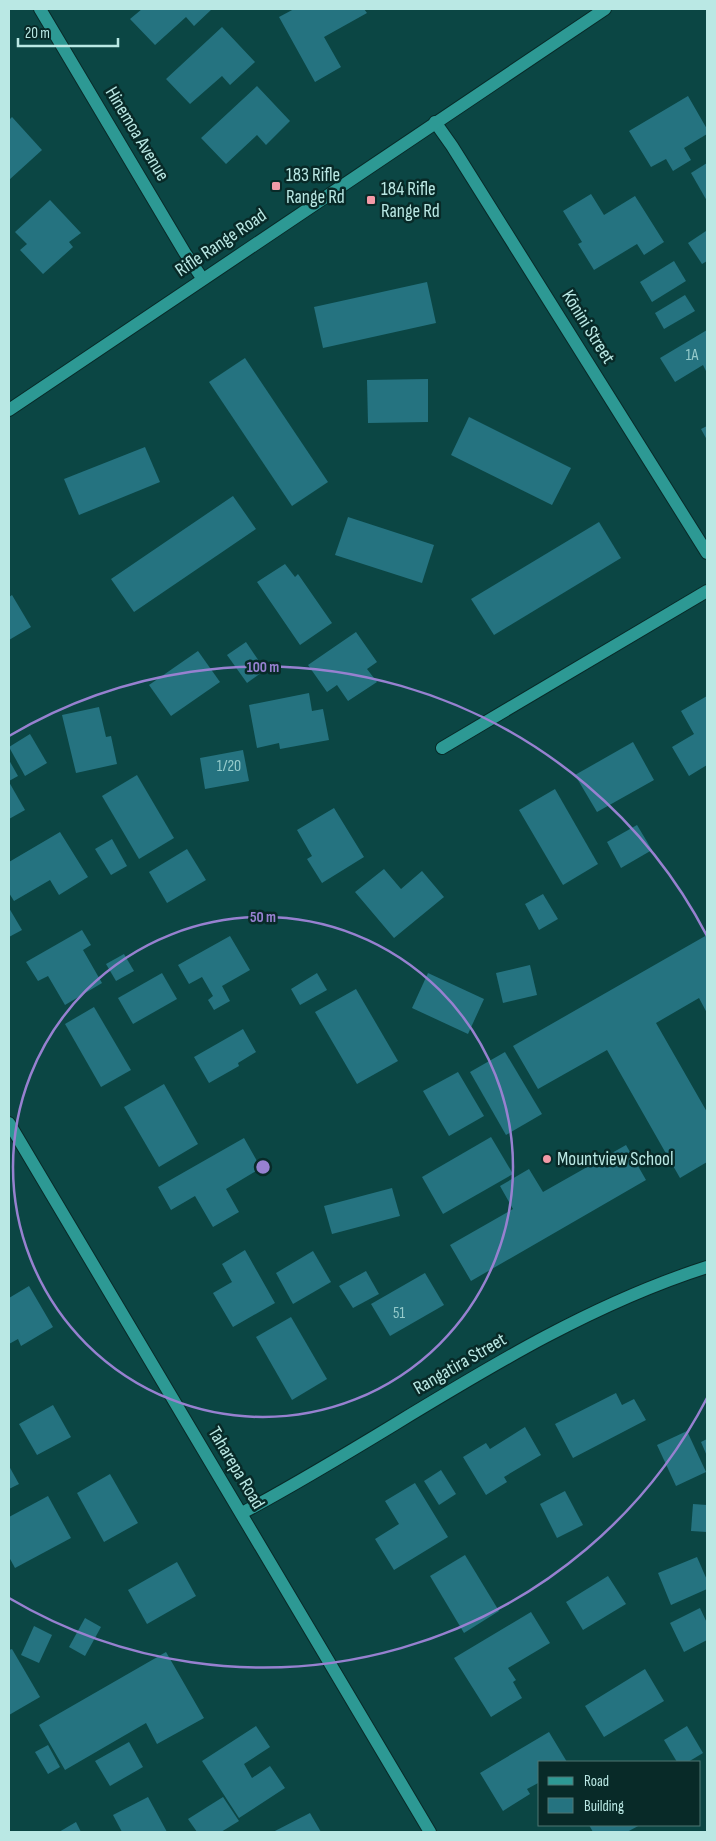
<svg xmlns="http://www.w3.org/2000/svg" width="716" height="1841" font-family="'Sofia Sans Condensed',sans-serif">
<style>
.building{fill:#257380}
.lines{fill:none;stroke-linecap:round;stroke-linejoin:round}
.street-casing{stroke:#082a28;stroke-width:14}
.secondary-casing{stroke:#082a28;stroke-width:14}
.street{stroke:#2d9994;stroke-width:12}
.secondary{stroke:#2d9994;stroke-width:12}
.ring{fill:none;stroke:#9781d0;stroke-width:2.5}
.poi-dot{fill:#f39aa7;stroke:#082a28;stroke-width:2}
.labels{text-anchor:middle;dominant-baseline:central;stroke-width:5;stroke-linejoin:round;paint-order:stroke}
.number-label{font-size:16px;fill:#95cbcb}
.street-label{font-size:19px;fill:#bae8e4;stroke:#082a28}
.poi-label{font-size:19px;fill:#bae8e4;stroke:#082a28;text-anchor:start}
.centre{fill:#9781d0;stroke:#082a28;stroke-width:2.5}
.ring-label{font-size:15px;text-anchor:middle;font-weight:bold;fill:#9781d0;stroke:#082a28;stroke-width:5;stroke-linejoin:round;paint-order:stroke}
</style>
<rect width="100%" height="100%" fill="#0b4644"/>
<g class="building">
<polygon points="142,9 212,9 194,26 186,17 155,45 130,19"/>
<polygon points="294,9 364,9 367,13 324,37 341,67 315,82 279,17"/>
<polygon points="222,27 255,62 230,85 222,76 190,104 166,79"/>
<polygon points="257,86 290,121 266,145 257,135 226,164 201,138"/>
<polygon points="688,96 707,129 707,134 684,148 691,160 673,171 666,159 651,167 629,131"/>
<polygon points="12,117 42,150 9,180 9,120"/>
<polygon points="707,163 707,201 691,173"/>
<polygon points="591,194 604,215 635,196 664,242 644,255 637,244 594,270 578,244 582,242 563,211"/>
<polygon points="50,200 81,233 69,242 73,247 43,274 20,250 27,244 15,232"/>
<polygon points="706,231 707,261 702,264 688,243"/>
<polygon points="674,261 686,281 652,302 640,282"/>
<polygon points="427,282 436,323 323,348 314,307"/>
<polygon points="685,295 695,311 664,329 655,313"/>
<polygon points="707,330 707,373 703,365 675,382 660,358"/>
<polygon points="245,358 328,482 292,506 209,382"/>
<polygon points="428,379 428,422 368,423 367,380"/>
<polygon points="469,417 571,468 552,505 451,455"/>
<polygon points="707,426 707,440 701,429"/>
<polygon points="145,447 160,482 79,515 64,479"/>
<polygon points="233,496 256,529 134,612 111,579"/>
<polygon points="348,517 434,545 422,583 335,555"/>
<polygon points="599,522 621,558 494,635 471,599"/>
<polygon points="285,564 295,577 298,574 332,623 300,645 257,582"/>
<polygon points="12,595 31,627 9,640 9,597"/>
<polygon points="356,632 377,662 367,669 377,682 348,701 337,685 327,692 308,665"/>
<polygon points="246,642 265,670 247,683 227,655"/>
<polygon points="198,651 220,682 171,716 149,685"/>
<polygon points="309,693 312,711 323,709 329,740 280,749 279,743 257,748 249,705"/>
<polygon points="707,696 707,765 689,776 672,747 694,734 681,711"/>
<polygon points="99,707 106,737 111,736 117,764 76,773 62,715"/>
<polygon points="30,734 47,763 25,776 9,747"/>
<polygon points="633,742 654,780 597,812 575,775"/>
<polygon points="243,750 249,781 205,789 200,758"/>
<polygon points="9,760 18,776 9,781"/>
<polygon points="137,775 174,838 139,859 102,796"/>
<polygon points="9,782 25,810 9,819"/>
<polygon points="555,789 598,864 563,885 519,810"/>
<polygon points="334,808 364,857 322,883 307,859 312,856 297,830"/>
<polygon points="637,825 652,850 621,868 607,842"/>
<polygon points="60,832 88,877 59,895 50,880 14,901 9,893 9,862"/>
<polygon points="112,839 127,866 111,875 95,849"/>
<polygon points="187,849 206,880 167,903 149,872"/>
<polygon points="384,869 401,889 422,871 444,897 394,938 355,892"/>
<polygon points="543,894 558,919 539,930 525,904"/>
<polygon points="9,908 22,930 9,937"/>
<polygon points="82,930 91,945 83,950 102,983 65,1005 48,976 38,981 26,962"/>
<polygon points="707,935 707,1013 699,998 656,1023 707,1112 707,1162 680,1178 607,1050 538,1089 513,1046"/>
<polygon points="230,936 250,970 222,986 230,1001 214,1010 208,1000 213,996 202,977 189,984 178,965"/>
<polygon points="124,954 134,971 116,981 106,964"/>
<polygon points="530,965 537,995 503,1003 496,973"/>
<polygon points="162,973 177,999 133,1024 118,998"/>
<polygon points="317,973 327,990 300,1005 291,989"/>
<polygon points="428,973 484,999 468,1034 412,1008"/>
<polygon points="356,989 398,1061 357,1084 315,1012"/>
<polygon points="94,1007 131,1070 101,1087 65,1024"/>
<polygon points="243,1029 256,1052 238,1063 239,1066 209,1083 194,1057"/>
<polygon points="505,1052 542,1114 506,1135 470,1072"/>
<polygon points="458,1072 484,1116 449,1136 423,1091"/>
<polygon points="164,1084 198,1144 159,1167 124,1107"/>
<polygon points="491,1137 513,1174 443,1214 422,1177"/>
<polygon points="244,1138 261,1168 226,1189 239,1212 213,1227 195,1196 171,1210 158,1187"/>
<polygon points="626,1145 646,1180 471,1281 450,1245 513,1209 500,1186 529,1169 543,1192"/>
<polygon points="392,1188 400,1216 332,1234 324,1206"/>
<polygon points="245,1250 275,1303 233,1327 213,1293 232,1282 222,1264"/>
<polygon points="313,1251 331,1282 293,1304 276,1273"/>
<polygon points="366,1271 379,1294 353,1308 339,1286"/>
<polygon points="425,1273 444,1305 390,1336 371,1304"/>
<polygon points="29,1286 53,1327 21,1346 18,1339 9,1344 9,1298"/>
<polygon points="291,1317 327,1379 292,1400 256,1337"/>
<polygon points="616,1393 622,1405 634,1399 646,1420 573,1458 555,1424"/>
<polygon points="53,1405 71,1437 37,1455 19,1424"/>
<polygon points="525,1427 541,1455 504,1477 507,1482 486,1495 463,1457 486,1443 490,1449"/>
<polygon points="687,1431 706,1472 676,1486 657,1445"/>
<polygon points="707,1439 707,1456 701,1442"/>
<polygon points="9,1466 19,1484 9,1489"/>
<polygon points="441,1470 456,1494 439,1505 424,1481"/>
<polygon points="110,1474 138,1523 104,1542 77,1493"/>
<polygon points="415,1483 448,1537 394,1570 375,1539 399,1524 385,1501"/>
<polygon points="565,1491 583,1525 557,1538 540,1504"/>
<polygon points="48,1496 71,1538 15,1568 9,1557 9,1517"/>
<polygon points="693,1504 707,1505 707,1532 691,1531"/>
<polygon points="465,1555 499,1611 464,1633 430,1576"/>
<polygon points="697,1557 707,1580 707,1589 671,1605 658,1573"/>
<polygon points="177,1562 196,1596 147,1624 128,1590"/>
<polygon points="608,1576 626,1604 583,1630 566,1602"/>
<polygon points="700,1608 707,1623 707,1640 684,1652 670,1623"/>
<polygon points="531,1612 550,1643 508,1668 516,1680 513,1682 522,1698 491,1717 454,1658"/>
<polygon points="85,1618 101,1627 85,1656 69,1647"/>
<polygon points="34,1626 52,1635 39,1663 21,1655"/>
<polygon points="12,1649 40,1697 9,1715 9,1650"/>
<polygon points="166,1652 204,1718 157,1744 146,1723 65,1770 39,1725"/>
<polygon points="645,1669 664,1701 604,1737 585,1706"/>
<polygon points="256,1726 270,1747 244,1764 252,1778 270,1766 285,1788 239,1818 202,1761"/>
<polygon points="687,1726 703,1753 688,1762 677,1762 664,1740"/>
<polygon points="549,1732 567,1762 540,1762 540,1782 527,1789 530,1794 503,1811 480,1773"/>
<polygon points="129,1742 143,1767 110,1786 95,1761"/>
<polygon points="48,1745 60,1767 48,1774 35,1752"/>
<polygon points="148,1797 167,1832 122,1832 113,1815"/>
<polygon points="223,1797 239,1821 221,1832 197,1832 188,1819"/>
<polygon points="310,1813 321,1832 273,1832"/>
<polygon points="76,1822 81,1832 59,1832"/>
<polygon points="589,1825 640,1825 627,1832 593,1832"/>
</g>
<g class="lines">
<g class="street-casing">
<g id="street">
<polyline points="40,9 185,253 202,278"/>
<polyline points="435,122 452,146 707,553"/>
<polyline points="442,748 707,591"/>
<path d="M242,1513C397,1431 538,1321 707,1267"/>
</g>
</g>
<g class="secondary-casing">
<g id="secondary">
<polyline points="9,410 605,9"/>
<polyline points="9,1123 430,1832"/>
</g>
</g>
<use href="#street" class="street"/>
<use href="#secondary" class="secondary"/>
</g>
<g class="ring">
<circle cx="263" cy="1167" r="250"/>
<path d="M707 1398A500 500 0 0 1 9 1598M9 736A500 500 0 0 1 707 936"/>
</g>
<g class="poi-dot">
<rect x="271" y="181" width="10" height="10" rx="2.5"/>
<rect x="366" y="195" width="10" height="10" rx="2.5"/>
<circle cx="547" cy="1159" r="5"/>
</g>
<g class="labels">
<g class="number-label">
<text x="692" y="355">1A</text>
<text x="229" y="766">1/20</text>
<text x="399" y="1313">51</text>
</g>
<g class="street-label">
<text transform="translate(137 134) rotate(59)">Hinemoa Avenue</text>
<text transform="translate(221 243) rotate(-34)">Rifle Range Road</text>
<text transform="translate(588 327) rotate(58)">Kōnini Street</text>
<text transform="translate(460 1364) rotate(-30)">Rangatira Street</text>
<text transform="translate(236 1468) rotate(59)">Taharepa Road</text>
</g>
<g class="poi-label">
<text x="286" y="175">183 Rifle<tspan x="286" dy="22">Range Rd</tspan></text>
<text x="381" y="189">184 Rifle<tspan x="381" dy="22">Range Rd</tspan></text>
<text x="557" y="1159">Mountview School</text>
</g>
</g>
<circle cx="263" cy="1167" r="8" class="centre"/>
<g class="ring-label">
<text x="263" y="672">100 m</text>
<text x="263" y="922">50 m</text>
</g>
<rect width="716" height="1841" fill="none" stroke="#bae8e4" stroke-width="20"/>
<rect x="538" y="1761" width="162" height="65" fill="#082a28" stroke="#4f7673"/>
<rect x="548" y="1777" width="25" height="8" fill="#2d9994" stroke="#4f7673"/>
<text x="584" y="1786" font-size="15" fill="#bae8e4">Road</text>
<rect x="548" y="1798" width="25" height="15" fill="#257380" stroke="#4f7673"/>
<text x="584" y="1811" font-size="15" fill="#bae8e4">Building</text>
<path d="M18 38v8h100v-8" fill="none" stroke="#bae8e4" stroke-width="2.5"/>
<text x="25" y="38" font-size="15" fill="#bae8e4" stroke="#082a28" stroke-width="4" paint-order="stroke">20 m</text>
</svg>
